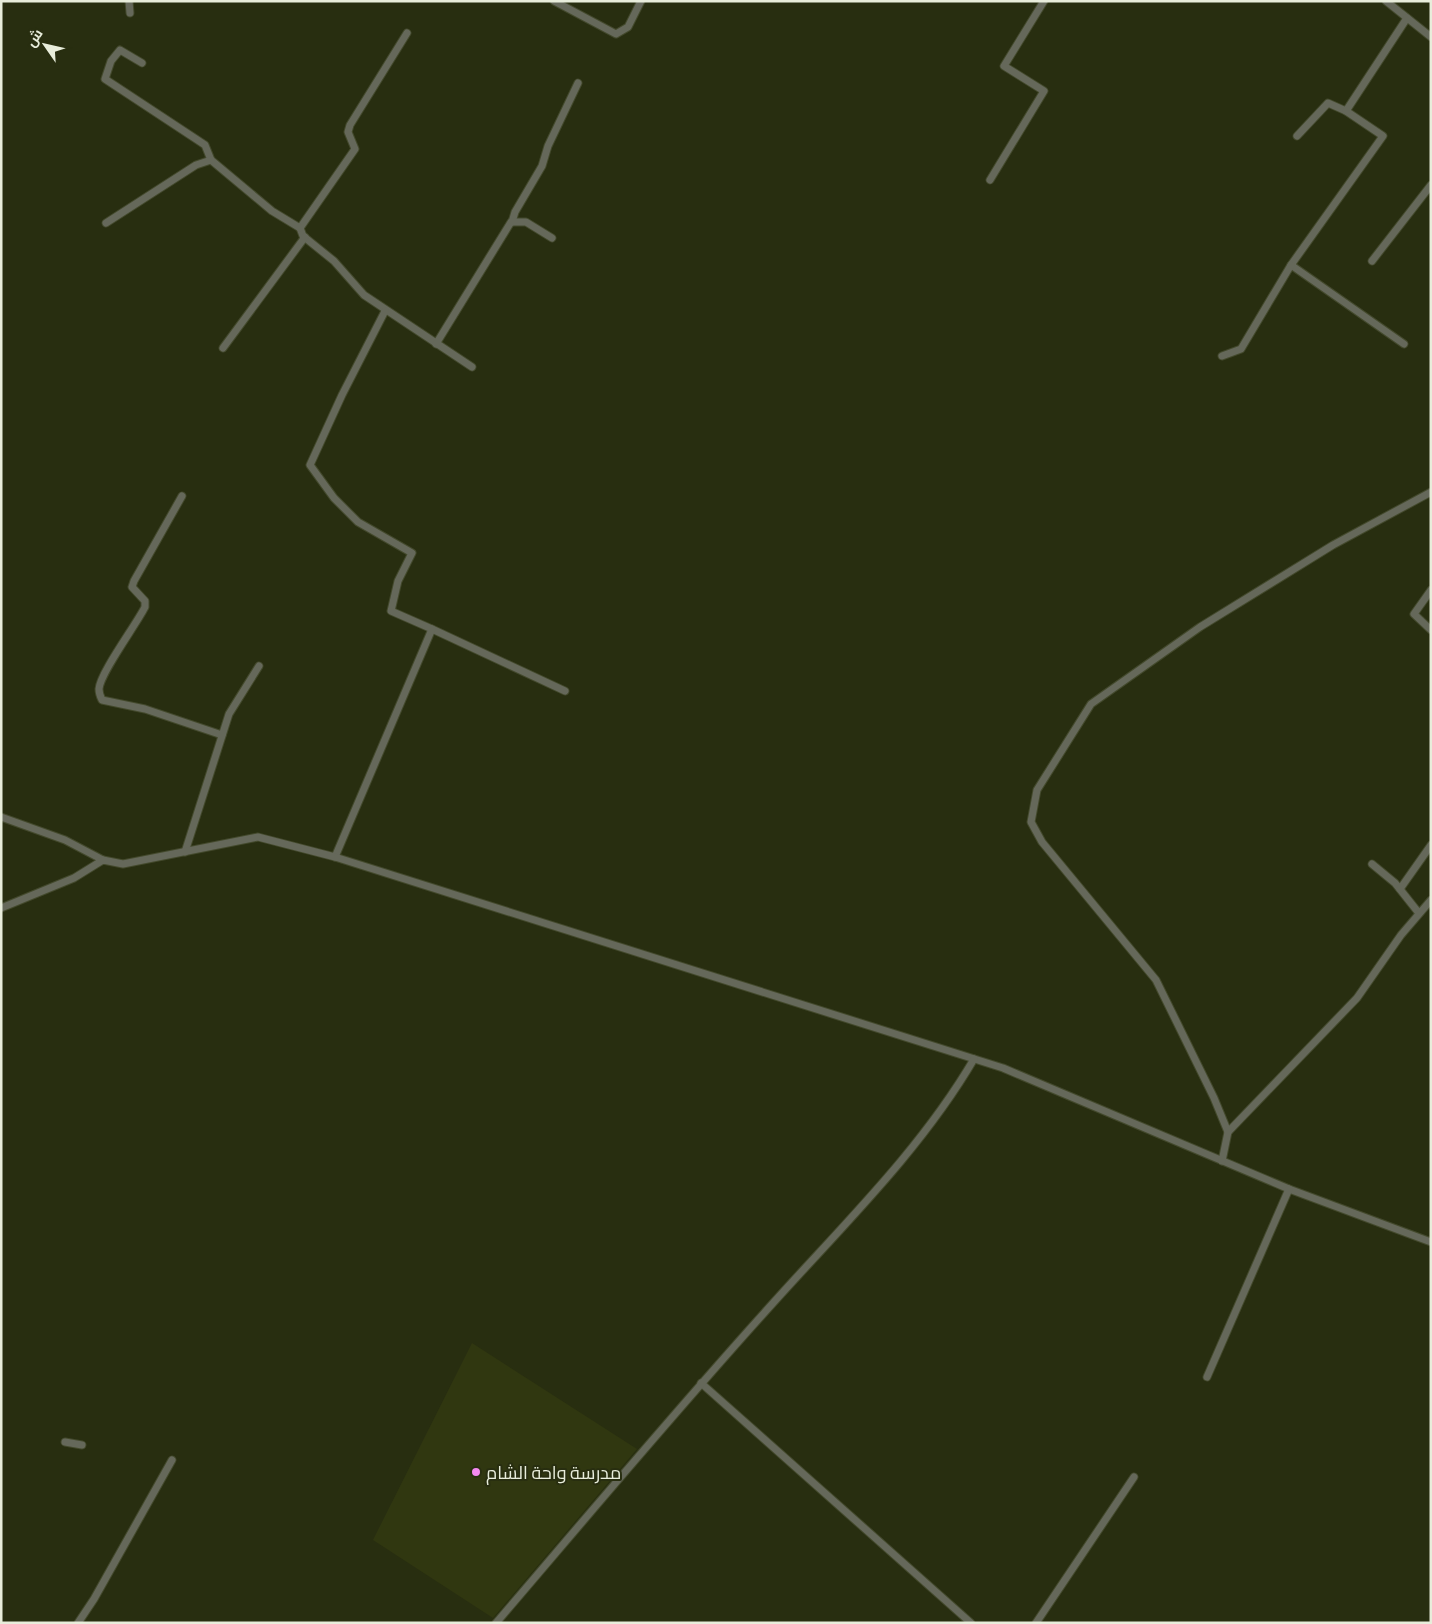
<svg xmlns="http://www.w3.org/2000/svg" width="1432" height="1624" font-family="Manrope,Cairo,sans-serif">
<style>
.built{fill:#303710}
.lines{fill:none;stroke-linecap:round;stroke-linejoin:round}
.street-casing{stroke:#43492c;stroke-width:9}
.street{stroke:#65685a;stroke-width:7}
.poi-dot{fill:#f489f0;stroke:#282e10;stroke-width:2}
.labels{text-anchor:middle;dominant-baseline:central;stroke-width:4;stroke-linejoin:round;paint-order:stroke}
.poi-label{font-size:18px;fill:#e8eddb;stroke:#282e10;text-anchor:start}
</style>
<rect width="100%" height="100%" fill="#282e10"/>
<polygon class="built" points="472,1343 637,1449 493,1618 373,1540"/>
<g class="lines">
<g class="street-casing">
<g id="street">
<polyline points="129,1 130,13"/>
<polyline points="554,1 616,34 628,27 641,1"/>
<polyline points="1386,1 1431,37"/>
<polyline points="407,33 350,125 348,132 355,149 300,228 303,236 334,261 364,295 472,367"/>
<polyline points="142,63 120,50 111,61 105,79 199,141 205,145 211,160 272,211 300,228"/>
<polyline points="1297,136 1328,103 1346,111"/>
<polyline points="990,180 1044,91 1004,66 1044,1"/>
<polyline points="512,222 515,212 542,166 548,146 578,83"/>
<polyline points="106,223 196,165 211,160"/>
<polyline points="1372,261 1431,185"/>
<polyline points="436,344 511,222 526,222 552,238"/>
<polyline points="1404,344 1291,265 1383,136 1346,111 1407,18"/>
<polyline points="223,348 305,237"/>
<polyline points="1222,356 1241,349 1291,265"/>
<path d="M182,496L134,581L132,587L145,601V607C136,625 100,673 99,689C99,693 100,696 102,700L145,709L222,735"/>
<polyline points="1431,590 1414,614 1431,630"/>
<polyline points="432,629 565,691"/>
<polyline points="1,817 65,840 103,860"/>
<polyline points="185,852 229,714 259,666"/>
<polyline points="335,857 432,629 391,611 398,581 412,553 358,522 334,498 310,465 342,395 385,311"/>
<polyline points="1372,864 1395,883 1418,912"/>
<polyline points="1400,889 1431,845"/>
<polyline points="1,908 74,878 103,860 123,864 258,837 335,857 1003,1068 1289,1189 1431,1242"/>
<polyline points="1228,1132 1357,998 1401,935 1431,900"/>
<polyline points="1222,1161 1228,1132 1214,1098 1156,980 1042,842 1031,822 1037,790 1091,704 1200,627 1333,545 1431,492"/>
<polyline points="1207,1377 1289,1189"/>
<polyline points="701,1383 971,1623"/>
<polyline points="65,1442 82,1445"/>
<polyline points="78,1623 94,1599 172,1460"/>
<path d="M496,1623C585,1519 673,1414 765,1312C837,1231 919,1153 974,1059"/>
<polyline points="1036,1623 1134,1477"/>
</g>
</g>
<use href="#street" class="street"/>
</g>
<circle class="poi-dot" cx="476" cy="1472" r="5"/>
<g class="labels">
<g class="poi-label">
<text x="486" y="1472">مدرسة واحة الشام</text>
</g>
</g>
<rect width="1432" height="1624" fill="none" stroke="#e8eddb" stroke-width="5"/>
<g transform="translate(45 45) rotate(304)" stroke="#282e10" stroke-width="4" paint-order="stroke">
<path d="M0-4L9 19L0 12L-9 19Z" fill="#e8eddb"/>
<text y="-8" font-size="14" font-weight="bold" text-anchor="middle" fill="#e8eddb">ش</text>
</g>
</svg>
